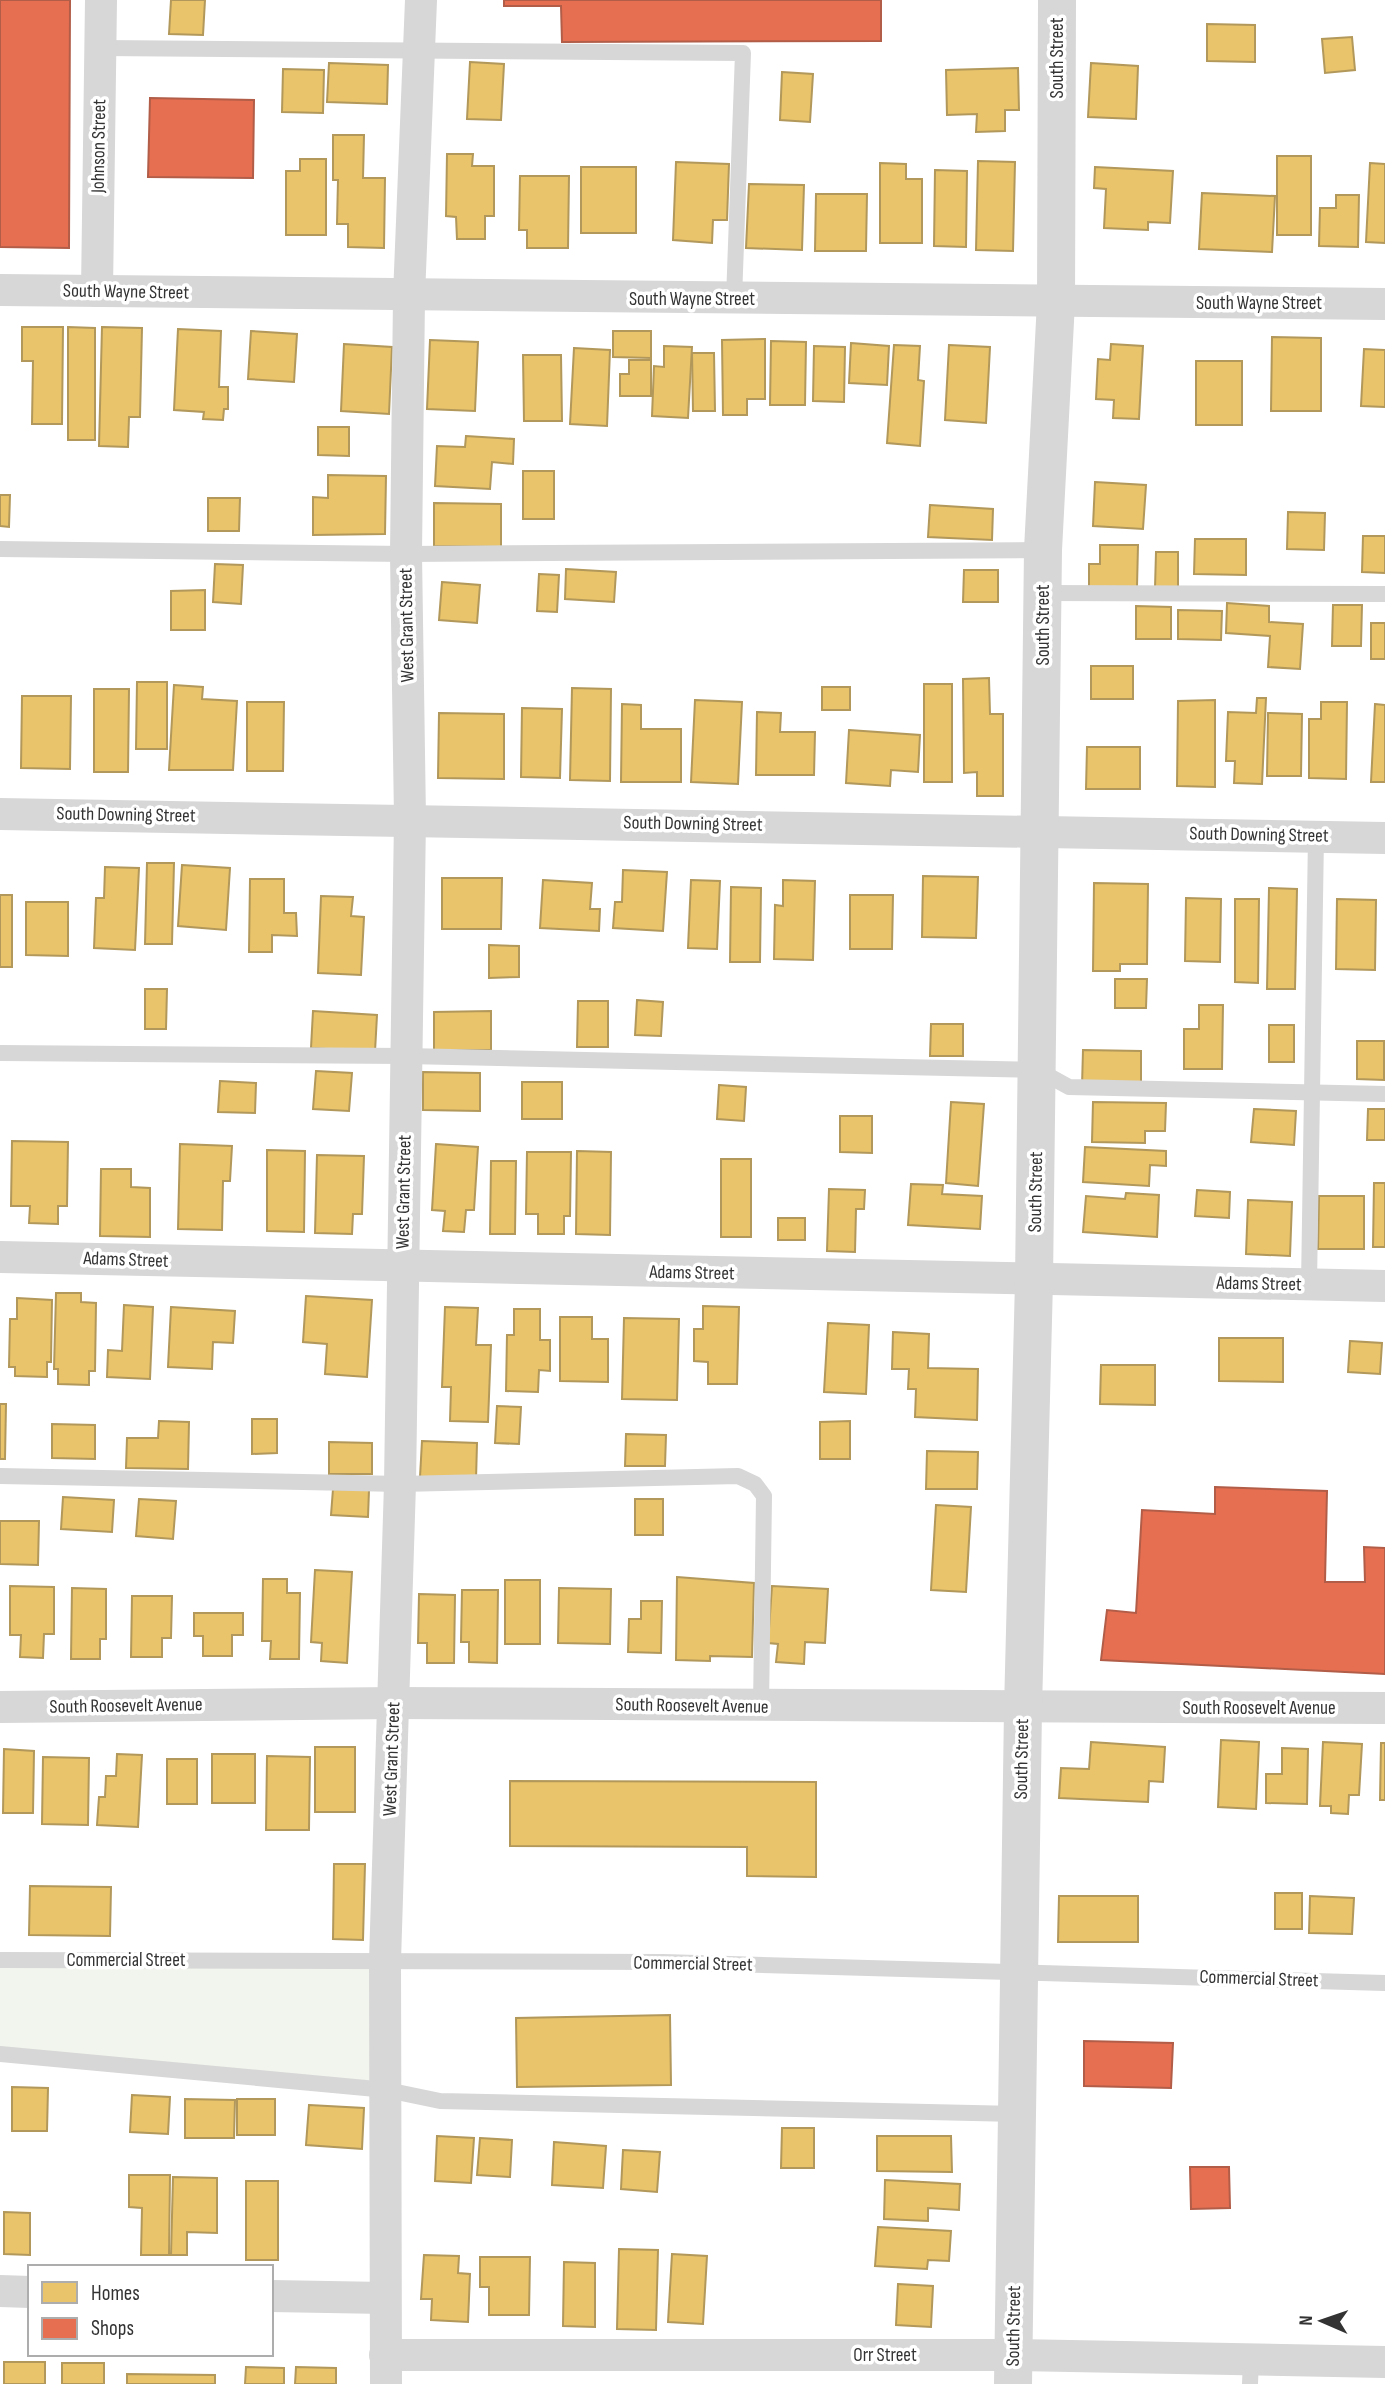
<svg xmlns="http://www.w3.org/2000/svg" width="1385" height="2384" font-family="'Sofia Sans Condensed',sans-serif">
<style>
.green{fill:#f1f5ed}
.homes{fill:#e9c46a;stroke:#b2985a;stroke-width:2}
.shops{fill:#e76f51;stroke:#b15d48;stroke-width:2}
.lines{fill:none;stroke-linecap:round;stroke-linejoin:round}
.service{stroke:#d7d7d7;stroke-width:16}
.minor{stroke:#d7d7d7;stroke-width:32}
.tertiary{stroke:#d7d7d7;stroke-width:38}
.labels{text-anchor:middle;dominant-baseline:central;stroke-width:7;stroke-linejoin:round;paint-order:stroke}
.street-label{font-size:19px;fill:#333;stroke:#fff}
</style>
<rect width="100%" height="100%" fill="#fff"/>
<polygon class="green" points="0,1960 385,1961 387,2090 0,2054"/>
<g class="homes">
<polygon points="171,0 205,0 203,35 169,34"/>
<polygon points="1207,24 1255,25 1255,62 1207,61"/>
<polygon points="1352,37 1355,70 1325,73 1322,39"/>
<polygon points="470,62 504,64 501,120 467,119"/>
<polygon points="329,63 388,65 387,104 327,102"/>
<polygon points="1091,63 1138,66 1136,119 1088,117"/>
<polygon points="1018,68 1019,110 1005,110 1005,131 976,132 977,114 947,115 946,70"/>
<polygon points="283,69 324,70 323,113 282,112"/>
<polygon points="782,72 813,74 810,122 780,120"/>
<polygon points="333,135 364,135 363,178 385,178 384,248 348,247 348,224 337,224 338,180 333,180"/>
<polygon points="447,154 473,154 472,166 494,166 494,216 485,216 485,239 457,239 456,217 446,216"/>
<rect x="1277" y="156" width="34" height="79"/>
<polygon points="300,159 326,159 326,235 286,235 286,171 300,171"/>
<polygon points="978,161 1015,162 1013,251 976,250"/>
<polygon points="676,162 729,164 727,220 713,220 712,243 673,240"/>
<polygon points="880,163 906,164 906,179 922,179 922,243 880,243"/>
<polygon points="1370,163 1385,164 1385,243 1366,242"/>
<rect x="581" y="167" width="55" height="66"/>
<polygon points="1095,167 1173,171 1170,223 1148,222 1148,230 1104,228 1106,189 1094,188"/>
<polygon points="935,170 967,171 966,247 934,246"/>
<polygon points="520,176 569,176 568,248 527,248 527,230 519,230"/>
<polygon points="749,184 804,185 802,250 746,248"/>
<polygon points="1202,193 1275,196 1272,252 1199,249"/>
<polygon points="816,194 867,194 866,251 815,251"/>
<polygon points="1336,195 1359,195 1358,247 1319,246 1320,208 1336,208"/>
<polygon points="22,327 63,327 62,424 32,424 33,361 22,361"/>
<polygon points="68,327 95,328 95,440 68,440"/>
<polygon points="102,327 142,328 140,417 129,417 128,447 99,446"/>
<polygon points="178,329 221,331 219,387 228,387 228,409 224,409 223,420 203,419 204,412 174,410"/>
<polygon points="251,331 297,334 294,382 248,379"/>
<polygon points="613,331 651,331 651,358 613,357"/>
<polygon points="1272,337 1321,338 1321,411 1271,411"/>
<polygon points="765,339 765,399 747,399 747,415 723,415 722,340"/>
<polygon points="430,340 478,342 475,411 427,409"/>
<polygon points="771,341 806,342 805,405 770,405"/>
<polygon points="851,343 889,346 887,385 849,383"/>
<polygon points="344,344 392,347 389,414 341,411"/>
<polygon points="1111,344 1143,346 1139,419 1113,418 1114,400 1096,399 1098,359 1110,360"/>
<polygon points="894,345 920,346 918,380 924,381 920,446 887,443"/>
<polygon points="949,345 990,347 986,423 945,420"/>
<polygon points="664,346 692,347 688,418 652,416 654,366 664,367"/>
<polygon points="814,346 845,347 844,402 813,401"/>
<polygon points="574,348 610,350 607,426 570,424"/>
<polygon points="1364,349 1385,350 1385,407 1361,406"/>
<polygon points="692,353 714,353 715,411 693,411"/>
<polygon points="523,355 561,355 562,421 524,421"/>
<polygon points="629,360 651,360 651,396 620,396 620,374 629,374"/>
<rect x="1196" y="361" width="46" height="64"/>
<polygon points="318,427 349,427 349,456 318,455"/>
<polygon points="466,436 514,439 513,464 492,462 490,489 435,486 437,446 465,447"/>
<rect x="523" y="471" width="31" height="48"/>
<polygon points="328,475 386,476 385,534 313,535 313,497 328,498"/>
<polygon points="1095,482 1146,485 1143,529 1093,526"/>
<polygon points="0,495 10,495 9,527 0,526"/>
<polygon points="208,498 240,498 239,531 208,531"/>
<polygon points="434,503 501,504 501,547 434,546"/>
<polygon points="930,505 993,509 992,540 928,537"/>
<polygon points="1288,512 1325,513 1324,550 1287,549"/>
<polygon points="1363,536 1385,536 1385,573 1362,572"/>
<polygon points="1195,539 1246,539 1246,575 1194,574"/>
<polygon points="1100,545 1138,545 1137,587 1089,587 1089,564 1100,564"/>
<polygon points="1156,552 1178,552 1178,589 1155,588"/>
<polygon points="215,564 243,565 241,604 213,602"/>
<polygon points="566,569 616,572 614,602 565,599"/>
<polygon points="964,570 998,570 998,602 963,602"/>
<polygon points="539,574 559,575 557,612 537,611"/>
<polygon points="442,582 480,585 477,623 439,620"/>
<polygon points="205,590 205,630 171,630 171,591"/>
<polygon points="1227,603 1269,606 1269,622 1303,624 1300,669 1268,667 1270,636 1226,633"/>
<polygon points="1333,605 1362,605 1361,646 1332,646"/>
<polygon points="1136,606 1171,607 1171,639 1136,639"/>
<polygon points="1178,610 1222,611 1221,640 1178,639"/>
<rect x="1371" y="623" width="14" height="36"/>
<rect x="1091" y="666" width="42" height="33"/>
<polygon points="989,678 990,714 1003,714 1003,796 977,796 977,772 964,773 963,679"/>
<polygon points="137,682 167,682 167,749 136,749"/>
<rect x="924" y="684" width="28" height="98"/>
<polygon points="174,685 203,687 202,699 237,701 233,770 169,770"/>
<rect x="822" y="687" width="28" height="23"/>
<polygon points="572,688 611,689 610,781 570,780"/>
<polygon points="94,689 129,689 128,772 94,772"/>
<polygon points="22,696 71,696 70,769 21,768"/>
<polygon points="1257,698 1266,698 1262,784 1234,783 1235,761 1226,761 1228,712 1256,713"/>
<polygon points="695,700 742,702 738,784 691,782"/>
<polygon points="1215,700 1215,787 1177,786 1178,701"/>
<polygon points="247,702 284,702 283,771 247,771"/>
<polygon points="1321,702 1347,702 1346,779 1309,778 1309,719 1321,719"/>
<polygon points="622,704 641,705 641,729 681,729 681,782 621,782"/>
<polygon points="1375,704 1385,705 1385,782 1371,782"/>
<polygon points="522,708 562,709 560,778 521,777"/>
<polygon points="757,712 781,713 780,732 815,732 814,775 756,775"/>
<polygon points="439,713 504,714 504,779 438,778"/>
<polygon points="1268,713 1302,714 1301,776 1267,776"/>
<polygon points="849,730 920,735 918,772 891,770 890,786 846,783"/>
<polygon points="1087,747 1140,747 1140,789 1086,789"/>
<polygon points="147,863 174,863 172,944 145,944"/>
<polygon points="182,865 230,868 226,930 178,926"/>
<polygon points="105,867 139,868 135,950 94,948 96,898 104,898"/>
<polygon points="623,870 667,872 663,931 613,928 615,902 622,902"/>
<polygon points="923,876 978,877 976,938 922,937"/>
<polygon points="442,878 502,878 501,929 442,929"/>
<polygon points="250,879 284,879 284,913 296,913 297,936 272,935 272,952 249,952"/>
<polygon points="543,880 592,883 590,909 600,909 599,931 540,928"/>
<polygon points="691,880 720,881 717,949 688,948"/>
<polygon points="783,880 815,881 813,960 774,959 775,905 783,906"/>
<polygon points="1094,883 1148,884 1147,964 1120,964 1120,971 1093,971"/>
<polygon points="731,887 761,888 760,962 730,962"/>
<polygon points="1269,888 1297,889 1295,989 1267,989"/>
<rect x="0" y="895" width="12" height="72"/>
<polygon points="850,895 893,895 892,949 850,949"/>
<polygon points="321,896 353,897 351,916 364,917 361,975 318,973"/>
<polygon points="1186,898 1221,899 1220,962 1185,961"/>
<polygon points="1235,899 1259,899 1258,983 1235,982"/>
<polygon points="1337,899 1376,900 1375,970 1336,969"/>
<polygon points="26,902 68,902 68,956 26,955"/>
<polygon points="489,945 519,946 519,977 489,978"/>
<polygon points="1115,979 1147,979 1146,1008 1115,1008"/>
<polygon points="145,989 167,989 166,1029 145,1029"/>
<polygon points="637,1000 663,1002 661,1036 635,1035"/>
<polygon points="578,1001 608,1001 608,1047 577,1047"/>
<polygon points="1199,1005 1223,1005 1222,1069 1184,1069 1184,1029 1199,1029"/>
<polygon points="313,1011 377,1015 375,1052 311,1048"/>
<polygon points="491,1011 491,1050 434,1050 434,1012"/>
<polygon points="931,1024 963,1024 963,1056 930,1056"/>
<rect x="1269" y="1025" width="25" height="37"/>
<polygon points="1357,1041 1384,1041 1384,1080 1357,1079"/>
<polygon points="1083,1050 1141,1051 1141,1086 1082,1086"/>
<polygon points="316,1071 352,1073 349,1111 313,1109"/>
<polygon points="423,1072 480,1073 480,1111 423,1110"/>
<polygon points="220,1081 256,1083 255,1113 218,1112"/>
<rect x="522" y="1082" width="40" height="37"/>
<polygon points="719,1085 746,1087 744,1121 717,1119"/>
<polygon points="951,1102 984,1104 978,1186 946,1183"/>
<polygon points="1093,1102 1166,1103 1165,1131 1145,1131 1145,1143 1092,1142"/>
<polygon points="1254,1109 1296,1111 1294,1145 1251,1142"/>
<polygon points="1368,1109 1385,1109 1385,1140 1367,1140"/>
<polygon points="840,1116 872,1116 872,1153 840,1152"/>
<polygon points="12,1141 68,1142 67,1206 58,1206 58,1224 29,1223 30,1206 11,1206"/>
<polygon points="180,1144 232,1146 230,1181 223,1181 222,1230 178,1229"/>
<polygon points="436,1144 478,1147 474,1210 466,1210 464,1232 443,1231 445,1211 432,1210"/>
<polygon points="1085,1147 1166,1151 1166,1166 1150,1165 1149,1186 1083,1182"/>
<polygon points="267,1150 305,1151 304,1232 267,1231"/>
<polygon points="577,1151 611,1152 610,1235 576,1234"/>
<polygon points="527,1152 571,1152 570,1216 564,1216 564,1234 538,1234 538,1214 526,1214"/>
<polygon points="317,1155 364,1156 362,1214 353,1214 352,1234 315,1233"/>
<rect x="721" y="1159" width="30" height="78"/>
<polygon points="491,1161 516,1161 515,1234 490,1234"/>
<polygon points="101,1169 131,1169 131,1187 150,1188 150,1237 100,1236"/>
<polygon points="1374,1183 1385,1183 1385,1247 1373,1247"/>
<polygon points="911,1184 943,1185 942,1194 982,1196 980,1229 908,1225"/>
<polygon points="829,1189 865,1190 864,1209 856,1209 855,1252 827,1251"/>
<polygon points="1197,1190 1230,1192 1229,1218 1195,1216"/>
<polygon points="1126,1193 1159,1195 1157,1237 1083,1232 1086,1196 1125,1199"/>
<polygon points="1319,1196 1364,1196 1364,1249 1318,1249"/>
<polygon points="1248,1200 1292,1202 1290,1256 1246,1254"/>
<rect x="778" y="1218" width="27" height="22"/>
<polygon points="56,1293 81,1293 81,1302 96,1303 95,1371 89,1371 89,1385 58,1384 58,1369 54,1369"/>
<polygon points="306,1296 372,1300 367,1377 325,1374 327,1344 303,1342"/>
<polygon points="17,1298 52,1300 51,1362 47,1362 47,1377 15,1376 15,1367 9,1367 10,1319 17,1319"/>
<polygon points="124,1305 153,1307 150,1379 107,1377 108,1350 122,1351"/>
<polygon points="703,1306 739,1307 737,1384 708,1384 708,1362 694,1361 694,1329 703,1329"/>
<polygon points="171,1307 235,1311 233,1343 213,1342 212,1369 168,1367"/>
<polygon points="445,1307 478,1308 476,1345 491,1345 488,1422 450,1421 451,1387 442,1387"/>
<polygon points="514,1309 540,1309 540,1340 550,1340 550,1371 539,1370 538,1392 506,1391 507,1335 514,1335"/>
<polygon points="560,1317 592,1317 592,1339 608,1339 608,1382 560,1381"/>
<polygon points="624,1318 679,1319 677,1400 622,1399"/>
<polygon points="828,1323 869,1325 866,1394 824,1392"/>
<polygon points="893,1332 929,1334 928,1368 978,1369 977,1420 915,1417 916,1389 908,1389 909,1369 892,1369"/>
<polygon points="1219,1338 1283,1338 1283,1382 1219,1381"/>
<polygon points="1350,1341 1382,1343 1380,1374 1348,1372"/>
<polygon points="1101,1365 1155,1365 1155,1405 1100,1404"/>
<polygon points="0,1404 6,1404 5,1459 0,1459"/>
<polygon points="497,1406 521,1407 519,1444 495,1443"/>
<polygon points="252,1419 277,1419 277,1453 252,1454"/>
<polygon points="159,1421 189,1422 188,1469 126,1468 127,1438 158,1438"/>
<polygon points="850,1421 850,1459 820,1459 820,1422"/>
<polygon points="52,1424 95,1425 95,1459 52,1458"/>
<polygon points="626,1434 666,1435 665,1466 625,1466"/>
<polygon points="422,1441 477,1443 476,1480 420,1477"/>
<polygon points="329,1442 372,1443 372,1474 329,1474"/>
<polygon points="927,1451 978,1452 977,1489 926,1489"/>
<polygon points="333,1489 369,1490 368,1517 331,1515"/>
<polygon points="63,1497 114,1500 112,1532 61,1529"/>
<polygon points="139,1499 176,1501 173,1539 136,1536"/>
<rect x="635" y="1499" width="28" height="36"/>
<polygon points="936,1505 971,1507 966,1592 931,1590"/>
<polygon points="0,1521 39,1521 38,1565 0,1564"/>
<polygon points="315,1570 352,1572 347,1663 321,1661 322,1643 311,1642"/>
<polygon points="677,1577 754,1583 752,1657 710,1656 710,1661 676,1660"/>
<polygon points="263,1579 287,1579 287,1593 300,1593 299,1659 270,1659 271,1641 262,1641"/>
<rect x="505" y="1580" width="35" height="64"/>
<polygon points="10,1586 54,1587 54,1634 44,1634 43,1658 20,1657 21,1635 10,1635"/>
<polygon points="772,1586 828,1589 825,1643 805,1642 804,1664 776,1662 778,1644 768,1643"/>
<polygon points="72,1588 106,1589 106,1639 100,1639 100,1659 71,1659"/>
<polygon points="559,1588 611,1589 610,1644 558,1643"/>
<polygon points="462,1590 498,1590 497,1663 469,1662 469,1642 461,1642"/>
<polygon points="419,1594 455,1595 454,1663 427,1663 427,1643 418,1643"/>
<polygon points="132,1596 172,1596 171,1638 162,1638 162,1657 131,1657"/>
<polygon points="641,1601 662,1601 661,1653 628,1652 629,1619 641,1619"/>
<polygon points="194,1613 243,1613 243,1635 232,1635 232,1656 203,1656 203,1636 194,1636"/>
<polygon points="1221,1740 1259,1742 1256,1809 1218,1807"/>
<polygon points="1091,1742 1165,1747 1163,1782 1149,1781 1148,1802 1059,1798 1061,1768 1089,1769"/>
<polygon points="1323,1742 1362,1744 1359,1795 1349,1795 1348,1814 1331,1813 1331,1806 1320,1806"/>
<polygon points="1381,1743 1385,1743 1385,1800 1380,1800"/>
<rect x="315" y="1747" width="40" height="65"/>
<polygon points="1282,1748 1308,1749 1307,1804 1266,1803 1266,1774 1282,1774"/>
<polygon points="4,1749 34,1751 33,1813 3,1813"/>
<polygon points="117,1754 142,1755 138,1827 97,1825 99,1797 105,1797 106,1776 116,1776"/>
<rect x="212" y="1754" width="43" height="49"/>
<polygon points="267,1756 310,1757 309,1830 266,1830"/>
<polygon points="43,1757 89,1758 88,1825 42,1824"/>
<rect x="167" y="1759" width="30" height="45"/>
<polygon points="510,1781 816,1782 816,1877 747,1876 747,1847 510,1846"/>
<polygon points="334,1864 365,1864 363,1940 333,1939"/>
<polygon points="30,1886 111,1887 110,1936 29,1935"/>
<rect x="1275" y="1893" width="27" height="36"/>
<polygon points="1059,1896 1138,1896 1138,1942 1058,1942"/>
<polygon points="1310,1896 1354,1898 1352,1934 1309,1933"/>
<polygon points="670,2015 671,2085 517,2087 516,2018"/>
<polygon points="12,2087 48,2088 47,2131 12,2131"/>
<polygon points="132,2095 170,2097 168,2134 130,2132"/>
<polygon points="185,2099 235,2100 234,2138 185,2138"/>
<rect x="237" y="2099" width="38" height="36"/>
<polygon points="309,2105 364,2108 362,2149 306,2145"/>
<polygon points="782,2128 814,2128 814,2168 781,2168"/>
<polygon points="437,2136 474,2138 471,2183 435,2181"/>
<polygon points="877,2136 951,2136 952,2172 877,2171"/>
<polygon points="480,2138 512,2140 510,2177 477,2175"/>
<polygon points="554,2142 606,2146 603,2188 552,2185"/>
<polygon points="623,2150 660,2152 657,2192 621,2189"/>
<polygon points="129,2175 170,2175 169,2255 141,2255 142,2208 129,2207"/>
<polygon points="173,2177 217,2178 217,2233 187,2232 187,2255 171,2255"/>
<polygon points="885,2180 960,2184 959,2210 928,2208 928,2221 884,2219"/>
<rect x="246" y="2181" width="32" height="79"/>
<polygon points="4,2212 30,2213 30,2255 4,2254"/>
<polygon points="878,2227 951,2231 949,2261 928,2260 927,2269 875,2266"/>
<polygon points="619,2249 658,2250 656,2330 617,2329"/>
<polygon points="672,2254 707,2256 703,2324 668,2322"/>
<polygon points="424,2255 459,2256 458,2273 470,2274 468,2322 431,2320 432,2299 421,2299"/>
<polygon points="480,2257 530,2257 529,2315 489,2315 489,2287 480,2287"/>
<polygon points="564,2262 595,2263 595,2327 563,2326"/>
<polygon points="898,2284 933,2286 931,2327 896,2325"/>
<rect x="4" y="2362" width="41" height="22"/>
<rect x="62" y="2363" width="42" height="21"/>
<polygon points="246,2367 284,2368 284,2384 245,2384"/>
<polygon points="296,2367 336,2368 336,2384 295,2384"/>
<polygon points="127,2374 215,2375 215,2384 127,2384"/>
</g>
<g class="shops">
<polygon points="0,0 70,0 69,248 0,247"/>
<polygon points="504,0 881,0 881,41 562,42 561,6 504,6"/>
<polygon points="150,98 254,100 253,178 148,177"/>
<polygon points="1215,1487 1327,1491 1325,1582 1365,1582 1364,1547 1385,1548 1385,1674 1101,1660 1107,1610 1136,1613 1142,1510 1215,1514"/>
<polygon points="1084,2041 1173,2043 1171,2088 1084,2086"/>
<polygon points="1190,2167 1229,2167 1230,2208 1191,2209"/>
</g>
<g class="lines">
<g class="service">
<polyline points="101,48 743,53 734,299"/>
<polyline points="0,549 406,554 1043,550"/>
<polyline points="1043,593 1385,594"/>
<polyline points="0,1053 406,1056 1038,1070 1069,1087 1385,1094"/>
<polyline points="1309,1285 1316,836"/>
<polyline points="0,1476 400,1484 738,1476 755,1484 764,1496 761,1707"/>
<polyline points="0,1960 663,1962 1385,1983"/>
<polyline points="0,2054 387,2090 440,2101 1017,2114"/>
<polyline points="1250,2384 1251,2359"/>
</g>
<g class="minor">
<polyline points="0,290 1385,304"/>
<polyline points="97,291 101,0"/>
<polyline points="0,814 1385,838"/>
<polyline points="0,1257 1385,1286"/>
<polyline points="0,1707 394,1703 1385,1708"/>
<polyline points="0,2291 30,2292"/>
<polyline points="271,2296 385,2298"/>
<polyline points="385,2355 1014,2355 1385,2362"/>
<polyline points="386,2384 385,1961 400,1484 410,819 406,554 409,296 421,0"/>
</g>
<polyline class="tertiary" points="1013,2384 1023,1709 1034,1281 1043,550 1056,302 1057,0"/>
</g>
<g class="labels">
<g class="street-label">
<text transform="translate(1057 58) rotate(-90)">South Street</text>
<text transform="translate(99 146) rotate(-89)">Johnson Street</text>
<text transform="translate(126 292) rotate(1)">South Wayne Street</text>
<text x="692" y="299">South Wayne Street</text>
<text x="1259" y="303">South Wayne Street</text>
<text transform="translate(407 625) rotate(-91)">West Grant Street</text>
<text transform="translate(1043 625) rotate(-90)">South Street</text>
<text transform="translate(126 815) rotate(1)">South Downing Street</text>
<text transform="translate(693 824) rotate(1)">South Downing Street</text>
<text transform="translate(1259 835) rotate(1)">South Downing Street</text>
<text transform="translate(404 1192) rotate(-89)">West Grant Street</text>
<text transform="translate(1036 1192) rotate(-89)">South Street</text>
<text transform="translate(126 1260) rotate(2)">Adams Street</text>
<text transform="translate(692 1273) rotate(1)">Adams Street</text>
<text transform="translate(1259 1284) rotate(1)">Adams Street</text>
<text transform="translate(126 1706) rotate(-1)">South Roosevelt Avenue</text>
<text transform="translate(692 1706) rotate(1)">South Roosevelt Avenue</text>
<text x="1259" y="1708">South Roosevelt Avenue</text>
<text transform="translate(392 1759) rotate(-88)">West Grant Street</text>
<text transform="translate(1022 1759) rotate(-89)">South Street</text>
<text x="126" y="1960">Commercial Street</text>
<text transform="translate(693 1964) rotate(1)">Commercial Street</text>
<text transform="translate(1259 1979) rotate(2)">Commercial Street</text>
<text transform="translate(1014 2326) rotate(-89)">South Street</text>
<text x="885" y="2355">Orr Street</text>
</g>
</g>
<rect x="28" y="2265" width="245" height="91" fill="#ffffff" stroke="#adadad" stroke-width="2"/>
<rect x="42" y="2282" width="35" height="21" fill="#e9c46a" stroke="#adadad" stroke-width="2"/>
<text x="91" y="2300" font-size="21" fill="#333333">Homes</text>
<rect x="42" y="2318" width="35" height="21" fill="#e76f51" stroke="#adadad" stroke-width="2"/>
<text x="91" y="2335" font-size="21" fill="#333333">Shops</text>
<g transform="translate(1322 2321) rotate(272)" stroke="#ffffff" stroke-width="5" paint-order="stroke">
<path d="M0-5L12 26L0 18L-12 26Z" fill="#333333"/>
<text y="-10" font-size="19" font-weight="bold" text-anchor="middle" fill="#333333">N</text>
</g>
</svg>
